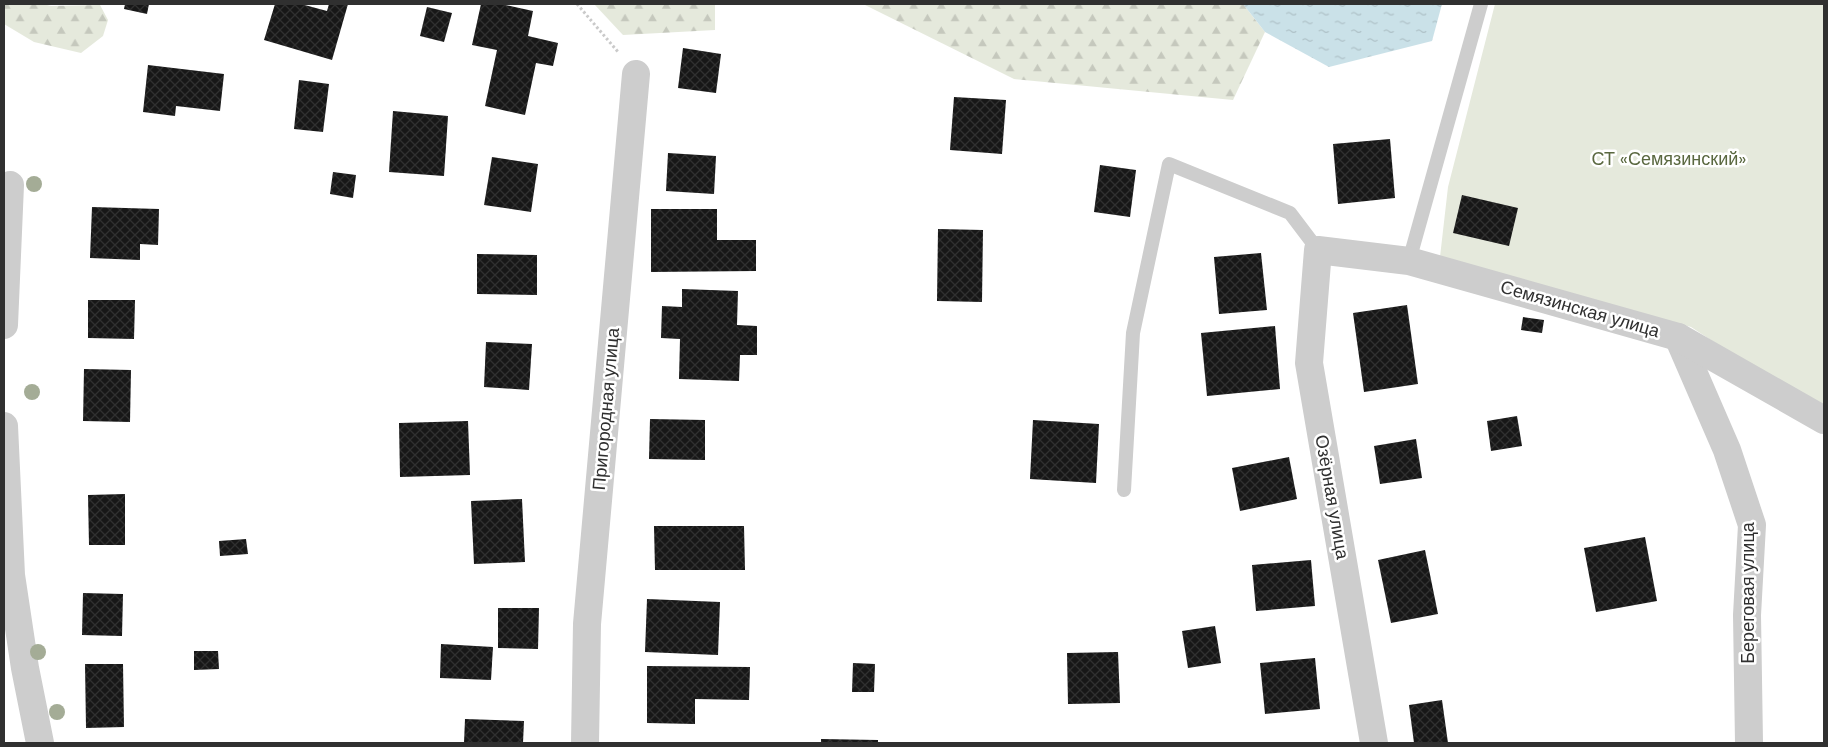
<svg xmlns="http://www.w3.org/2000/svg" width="1828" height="747" font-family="'DM Sans',sans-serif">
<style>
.green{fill:#e5e9dc}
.forest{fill:url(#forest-firs)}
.water{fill:url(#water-ripples)}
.building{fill:url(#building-cross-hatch)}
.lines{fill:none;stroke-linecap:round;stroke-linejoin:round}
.path{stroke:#cacaca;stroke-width:3;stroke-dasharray:2.5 2.5;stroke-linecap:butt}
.service{stroke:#cdcdcd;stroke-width:14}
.minor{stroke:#cdcdcd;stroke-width:28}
.tree{fill:#a4ac96}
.labels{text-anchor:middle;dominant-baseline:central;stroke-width:5;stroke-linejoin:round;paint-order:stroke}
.park-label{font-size:18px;fill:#5a6840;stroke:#fff}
.street-label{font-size:18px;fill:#303030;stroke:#fff}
</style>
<defs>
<pattern id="forest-firs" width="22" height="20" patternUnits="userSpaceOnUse" patternTransform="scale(1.25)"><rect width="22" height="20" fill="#e5e9dc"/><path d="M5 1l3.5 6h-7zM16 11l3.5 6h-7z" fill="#c5c8bd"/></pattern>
<pattern id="water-ripples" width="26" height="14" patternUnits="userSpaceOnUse" patternTransform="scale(1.25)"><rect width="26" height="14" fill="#cae1e8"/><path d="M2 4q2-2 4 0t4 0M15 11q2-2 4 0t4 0" fill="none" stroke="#aec1c7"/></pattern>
<pattern id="building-cross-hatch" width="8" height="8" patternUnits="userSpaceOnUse" patternTransform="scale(1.25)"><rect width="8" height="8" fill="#171717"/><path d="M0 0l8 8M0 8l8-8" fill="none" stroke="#303030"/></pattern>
</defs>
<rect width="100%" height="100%" fill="#fff"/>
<polygon class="green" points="1495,4 1824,4 1824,414 1691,327 1440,257 1448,187"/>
<g class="forest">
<polygon points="4,4 43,4 51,6 100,5 108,20 103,36 81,53 34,42 4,24"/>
<polygon points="594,4 715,4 715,30 623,35"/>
<polygon points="863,4 1243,4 1265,32 1233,100 1014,79"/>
</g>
<polygon class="water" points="1243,4 1442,4 1432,41 1329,67 1265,32"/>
<g class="building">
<polygon points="125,4 149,4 147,14 124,9"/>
<polygon points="275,4 301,4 327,11 329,4 348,4 332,60 264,40"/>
<polygon points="481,4 501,4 533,11 528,36 558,43 553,66 536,63 525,115 485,106 497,50 472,45"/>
<polygon points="427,7 452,13 444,42 420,36"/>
<polygon points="683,48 721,54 716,93 678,88"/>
<polygon points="148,65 224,74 220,111 176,106 175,116 143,112"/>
<polygon points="299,80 329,84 323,132 294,129"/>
<polygon points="954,97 1006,100 1002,154 950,150"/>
<polygon points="393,111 448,116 444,176 389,172"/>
<polygon points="1390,139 1395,198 1338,204 1333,144"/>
<polygon points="668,153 716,156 714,194 666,191"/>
<polygon points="492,157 538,164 531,212 484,205"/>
<polygon points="1100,165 1136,170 1130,217 1094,212"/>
<polygon points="333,172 356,175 353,198 330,194"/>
<polygon points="1462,195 1518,208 1509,246 1453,233"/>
<polygon points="92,207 159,209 158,245 140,244 140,260 90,258"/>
<polygon points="651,209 717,209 717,240 756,240 756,271 651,272"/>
<polygon points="938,229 983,230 982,302 937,301"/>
<polygon points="1261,253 1267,310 1219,314 1214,257"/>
<polygon points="477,254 537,255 537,295 477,294"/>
<polygon points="682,289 738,291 737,325 757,326 757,355 740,355 739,381 679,379 680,339 661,338 662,306 682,307"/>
<polygon points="88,300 135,300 134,339 88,338"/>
<polygon points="1407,305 1418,384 1364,392 1353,313"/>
<polygon points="1523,317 1544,320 1542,333 1521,330"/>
<polygon points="1275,326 1280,389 1207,396 1201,333"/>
<polygon points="486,342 532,344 529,390 484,387"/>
<polygon points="84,369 131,370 130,422 83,421"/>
<polygon points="1517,416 1522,446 1491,451 1487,421"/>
<polygon points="650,419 705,420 705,460 649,459"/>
<polygon points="1033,420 1099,424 1096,483 1030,479"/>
<polygon points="468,421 470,475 400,477 399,423"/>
<polygon points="1416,439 1422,478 1380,484 1374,446"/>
<polygon points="1289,457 1297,499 1240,511 1232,468"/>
<polygon points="125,494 125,545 89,545 88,495"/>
<polygon points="522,499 525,562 474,564 471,501"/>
<polygon points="654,526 744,526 745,570 655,570"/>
<polygon points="1645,537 1657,601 1596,612 1584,548"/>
<polygon points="246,539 248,554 220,556 219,541"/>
<polygon points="1425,550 1438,614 1391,623 1378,560"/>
<polygon points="1311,560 1315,606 1256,611 1252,565"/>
<polygon points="83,593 123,594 122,636 82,635"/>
<polygon points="647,599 720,602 718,655 645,652"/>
<polygon points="498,608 539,608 538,649 498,648"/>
<polygon points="1215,626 1221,663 1188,668 1182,631"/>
<polygon points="441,644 493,647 491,680 440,678"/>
<polygon points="194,651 218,651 219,669 194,670"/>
<polygon points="1118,652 1120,703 1068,704 1067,653"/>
<polygon points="1315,658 1320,709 1265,714 1260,663"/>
<polygon points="853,663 875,664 874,692 852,692"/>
<polygon points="85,664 123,664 124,727 86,728"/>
<polygon points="647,666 750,667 749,700 695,699 695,724 647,723"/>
<polygon points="1442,700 1448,743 1414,743 1409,705"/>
<polygon points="465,719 524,721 523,743 464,743"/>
<polygon points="821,739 878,740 878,743 821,743"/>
</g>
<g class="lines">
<polyline class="path" points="577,4 619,53"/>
<g class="service">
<polyline points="1409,261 1481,4"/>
<polyline points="1124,490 1133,333 1169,164 1290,213 1318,250"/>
</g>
<g class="minor">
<polyline points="4,325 10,185"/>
<polyline points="1678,337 1727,450 1752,525 1747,615 1749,743"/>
<polyline points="4,426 11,575 25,668 40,743"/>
<polyline points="585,743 587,624 636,74"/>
<polyline points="1374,743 1309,363 1318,250 1409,261 1678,337 1824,420"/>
</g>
</g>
<g class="tree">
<circle cx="34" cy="184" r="8"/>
<circle cx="32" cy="392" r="8"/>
<circle cx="38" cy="652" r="8"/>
<circle cx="57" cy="712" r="8"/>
</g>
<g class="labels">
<g class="park-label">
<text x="1669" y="159">СТ «Семязинский»</text>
</g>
<g class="street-label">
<text transform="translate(1580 309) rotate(16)">Семязинская улица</text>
<text transform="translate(606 409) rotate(-85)">Пригородная улица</text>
<text transform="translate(1332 497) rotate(80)">Озёрная улица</text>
<text transform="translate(1748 593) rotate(-90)">Береговая улица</text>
</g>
</g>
<rect width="1828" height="747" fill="none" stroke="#303030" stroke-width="10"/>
</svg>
